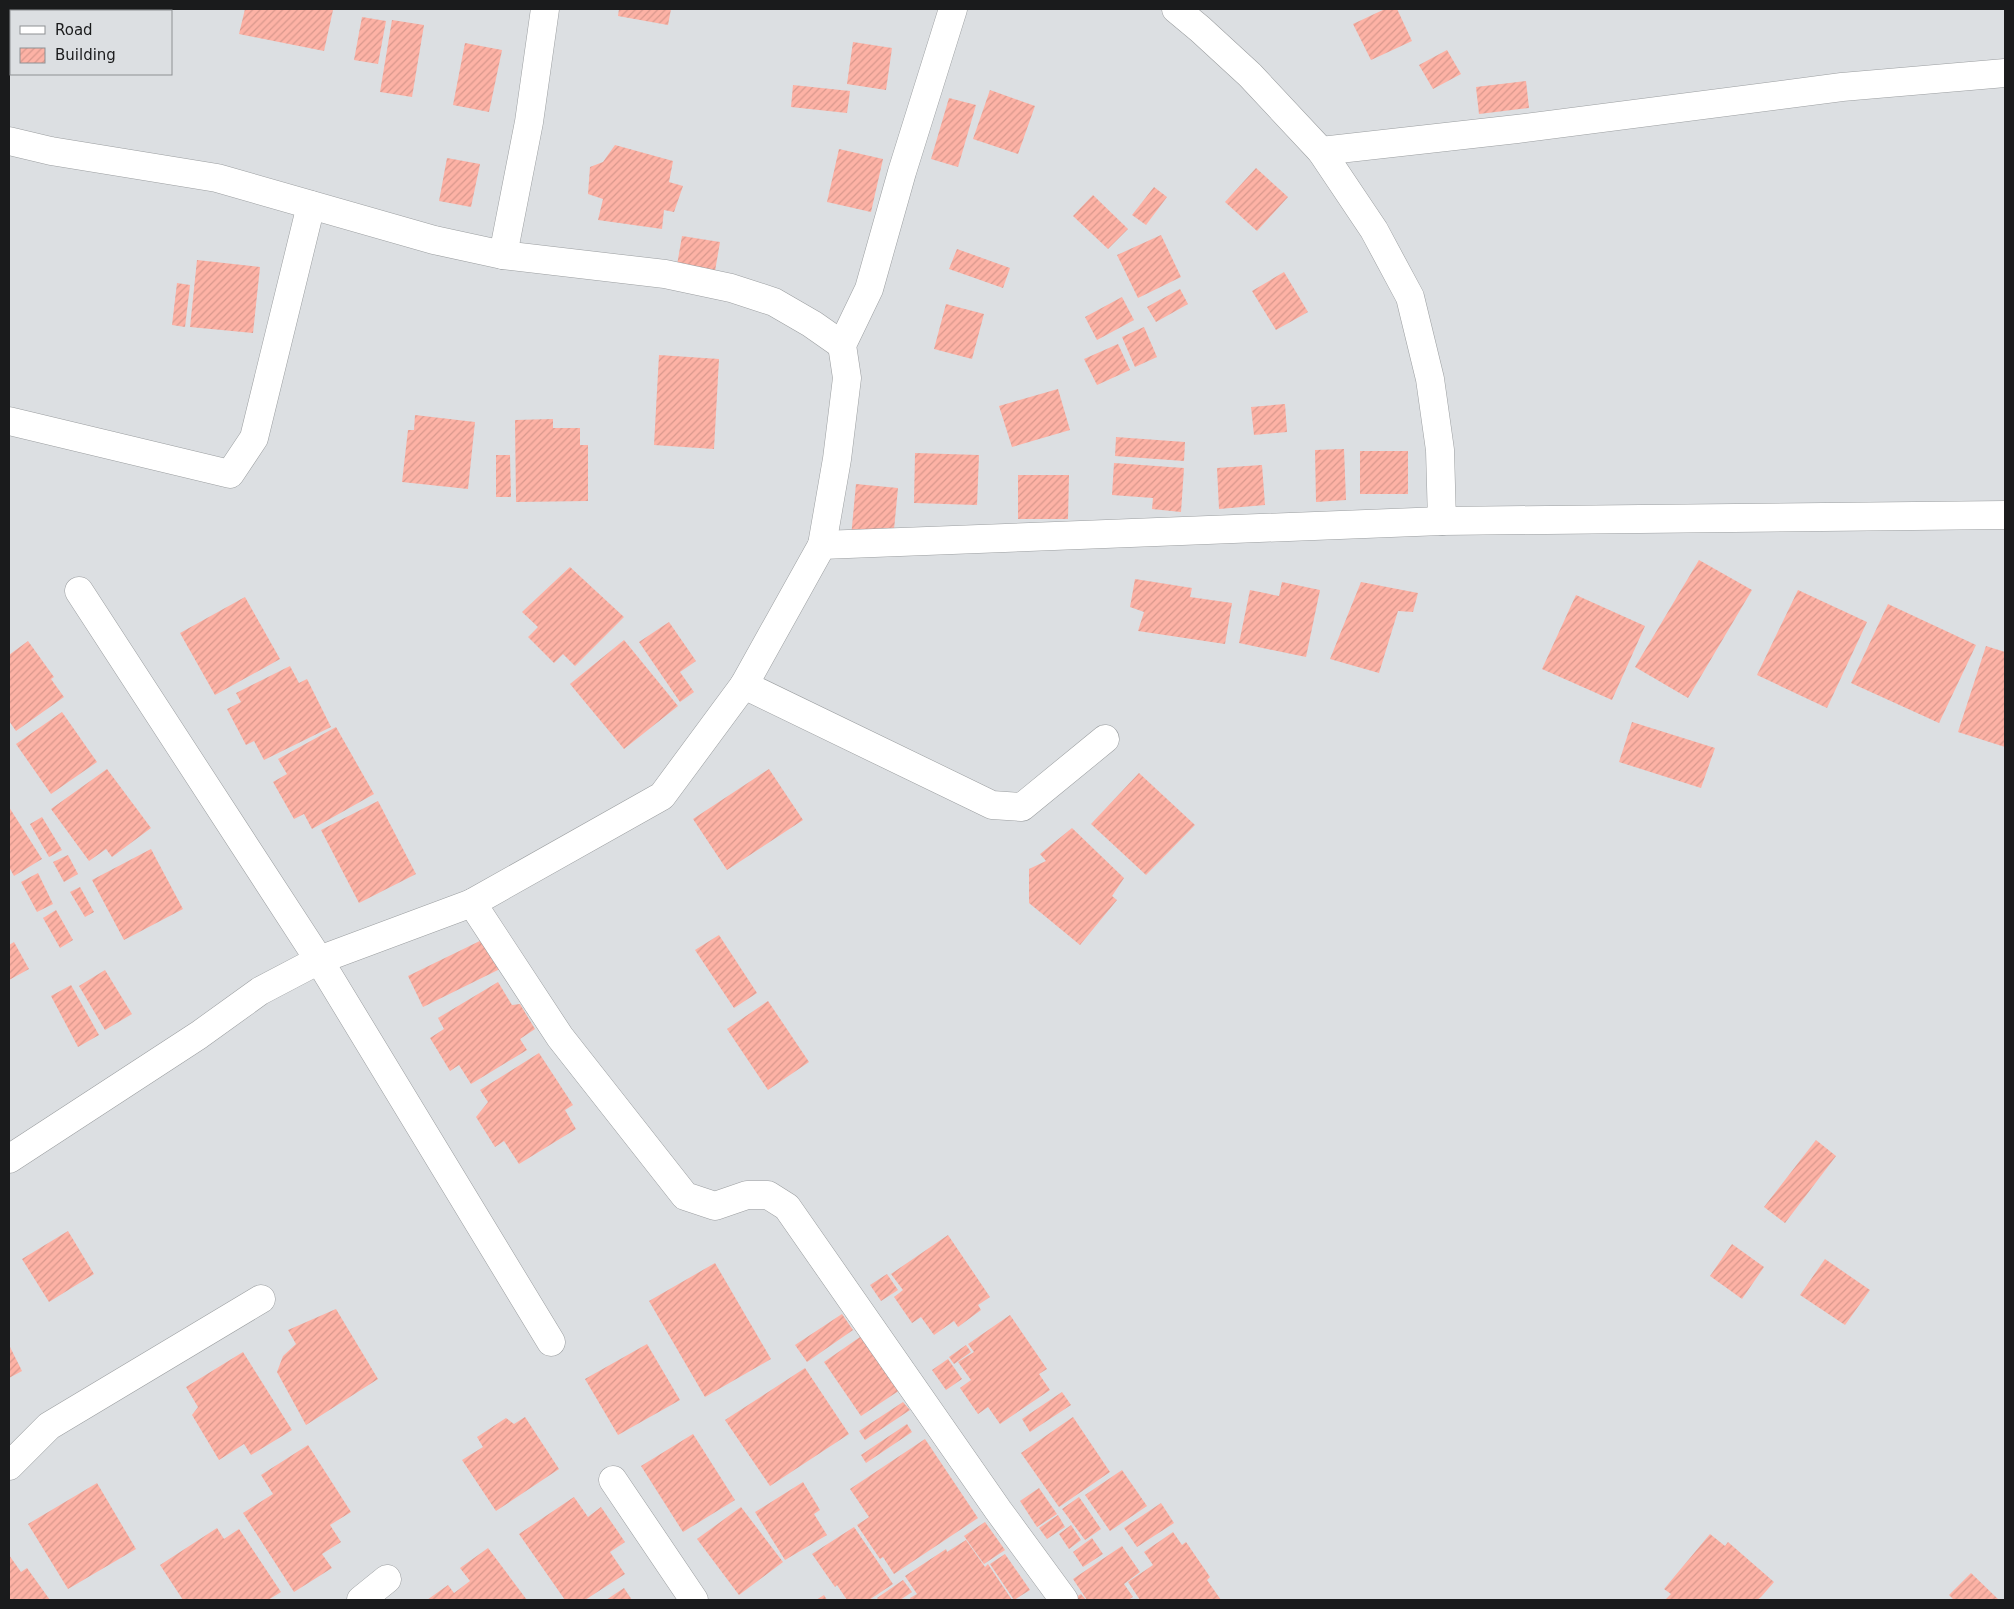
<svg xmlns="http://www.w3.org/2000/svg" width="2014" height="1609" font-family="'DejaVu Sans',sans-serif">
<style>
.building{fill:url(#building-hatch)}
.lines{fill:none;stroke-linecap:round;stroke-linejoin:round}
.minor-casing{stroke:#9b9ea0;stroke-width:29}
.minor{stroke:#fff;stroke-width:28}
</style>
<defs>
<pattern id="building-hatch" width="6" height="6" patternUnits="userSpaceOnUse" patternTransform="scale(1.25)"><rect width="6" height="6" fill="#fdb2a5"/><path d="M-1 1l2-2M0 6l6-6M5 7l2-2" fill="none" stroke="#d8988d"/></pattern>
</defs>
<rect width="100%" height="100%" fill="#dcdfe2"/>
<g class="building">
<polygon points="245,9 325,9 333,10 324,51 239,34"/>
<polygon points="619,9 671,9 668,25 618,16"/>
<polygon points="1385,9 1397,9 1412,41 1371,60 1353,24"/>
<polygon points="362,17 386,21 378,64 354,60"/>
<polygon points="392,20 424,25 412,97 380,92"/>
<polygon points="853,42 892,48 886,90 847,84"/>
<polygon points="465,43 502,50 489,112 453,105"/>
<polygon points="1447,50 1461,74 1433,89 1419,65"/>
<polygon points="1526,81 1529,108 1479,114 1476,87"/>
<polygon points="793,85 850,91 847,113 791,107"/>
<polygon points="990,90 1035,106 1018,154 973,139"/>
<polygon points="949,98 976,105 958,167 931,159"/>
<polygon points="615,145 673,161 669,182 683,186 674,212 664,210 662,229 598,220 603,199 588,194 590,167 603,162"/>
<polygon points="839,149 883,159 871,212 827,202"/>
<polygon points="447,158 480,164 471,207 439,201"/>
<polygon points="1256,168 1288,197 1257,231 1225,202"/>
<polygon points="1154,187 1167,197 1146,225 1132,215"/>
<polygon points="1093,195 1128,229 1108,249 1073,216"/>
<polygon points="1161,235 1181,277 1138,298 1117,255"/>
<polygon points="682,236 720,242 714,277 676,271"/>
<polygon points="957,249 1010,268 1003,288 949,269"/>
<polygon points="197,260 260,267 253,333 190,327"/>
<polygon points="1284,272 1308,312 1276,330 1252,291"/>
<polygon points="177,283 190,285 185,327 172,325"/>
<polygon points="1180,289 1188,304 1156,322 1147,307"/>
<polygon points="1122,297 1134,320 1097,340 1085,317"/>
<polygon points="946,304 984,314 972,359 934,349"/>
<polygon points="1144,327 1157,357 1135,367 1122,337"/>
<polygon points="1118,344 1130,370 1097,385 1084,359"/>
<polygon points="659,355 719,359 714,449 654,445"/>
<polygon points="1058,389 1070,430 1012,447 999,406"/>
<polygon points="1285,404 1287,432 1254,435 1251,407"/>
<polygon points="415,415 475,422 468,489 402,482 408,430 414,430"/>
<polygon points="553,419 553,428 580,428 580,445 588,445 588,501 516,502 515,420"/>
<polygon points="1116,437 1185,442 1184,461 1115,456"/>
<polygon points="1344,449 1346,500 1316,502 1315,450"/>
<rect x="1360" y="451" width="48" height="43"/>
<polygon points="915,453 979,455 977,505 914,503"/>
<polygon points="496,455 510,455 511,497 496,497"/>
<polygon points="1114,463 1184,468 1181,512 1152,509 1153,498 1112,495"/>
<polygon points="1262,465 1265,505 1219,509 1217,468"/>
<polygon points="1018,475 1069,475 1068,519 1018,519"/>
<polygon points="856,484 898,488 893,540 851,537"/>
<polygon points="1699,560 1752,590 1688,698 1635,667"/>
<polygon points="570,567 624,617 575,666 563,654 554,663 528,637 538,627 522,612"/>
<polygon points="1135,579 1192,588 1190,597 1232,603 1225,644 1138,631 1144,612 1130,607"/>
<polygon points="1282,582 1320,590 1306,657 1239,643 1250,590 1279,596"/>
<polygon points="1361,582 1418,593 1413,612 1398,611 1379,673 1330,659"/>
<polygon points="1798,590 1867,622 1827,708 1757,675"/>
<polygon points="1576,595 1645,626 1612,700 1542,669"/>
<polygon points="245,597 280,659 215,695 180,633"/>
<polygon points="1888,604 1976,645 1939,723 1851,683"/>
<polygon points="669,622 696,661 680,672 694,692 680,702 639,642"/>
<polygon points="624,640 678,706 624,749 570,684"/>
<polygon points="28,641 54,677 51,679 64,697 16,731 9,721 9,655"/>
<polygon points="1986,646 2005,652 2005,747 1958,732"/>
<polygon points="290,666 299,683 307,679 331,727 264,760 254,741 246,745 227,709 241,702 236,693"/>
<polygon points="62,712 97,762 51,794 16,744"/>
<polygon points="1632,722 1715,748 1701,788 1619,762"/>
<polygon points="336,727 374,794 312,829 304,814 294,819 273,782 287,774 278,759"/>
<polygon points="107,769 151,828 112,857 106,849 89,861 51,809"/>
<polygon points="769,769 803,820 727,870 693,819"/>
<polygon points="1139,773 1195,825 1146,875 1091,824"/>
<polygon points="378,801 416,874 359,903 321,830"/>
<polygon points="9,807 42,859 14,876 9,867"/>
<polygon points="42,817 62,850 49,857 30,824"/>
<polygon points="1072,828 1124,878 1112,896 1117,900 1080,945 1029,903 1029,869 1046,861 1040,854"/>
<polygon points="151,849 183,909 124,940 92,880"/>
<polygon points="68,855 78,874 64,882 53,862"/>
<polygon points="38,873 53,904 37,912 21,882"/>
<polygon points="80,887 94,912 85,917 70,892"/>
<polygon points="56,910 73,940 60,948 43,918"/>
<polygon points="719,935 757,993 734,1008 695,950"/>
<polygon points="488,937 504,967 423,1007 408,976"/>
<polygon points="14,942 29,969 9,980 9,945"/>
<polygon points="105,970 132,1014 105,1030 79,986"/>
<polygon points="498,982 512,1005 520,1004 535,1029 520,1039 527,1050 471,1084 459,1065 450,1071 430,1038 444,1029 438,1018"/>
<polygon points="71,985 99,1035 78,1047 51,996"/>
<polygon points="768,1001 809,1062 768,1090 727,1029"/>
<polygon points="539,1053 573,1105 565,1110 576,1129 519,1164 504,1141 495,1147 476,1117 488,1102 480,1090"/>
<polygon points="1816,1140 1836,1156 1785,1223 1764,1207"/>
<polygon points="68,1231 94,1274 49,1302 22,1259"/>
<polygon points="948,1235 990,1297 978,1305 981,1310 958,1327 954,1321 934,1335 921,1317 912,1323 894,1297 903,1290 891,1274"/>
<polygon points="1732,1244 1764,1267 1742,1299 1710,1276"/>
<polygon points="1825,1259 1870,1290 1845,1325 1800,1295"/>
<polygon points="715,1263 771,1359 705,1397 649,1301"/>
<polygon points="887,1274 898,1290 881,1301 870,1285"/>
<polygon points="336,1309 378,1379 306,1425 277,1372 283,1356 296,1344 288,1330"/>
<polygon points="842,1314 853,1330 807,1362 795,1345"/>
<polygon points="1010,1315 1047,1369 1039,1374 1050,1390 1000,1424 988,1407 978,1414 960,1388 971,1380 958,1362 974,1352 968,1344"/>
<polygon points="863,1335 900,1390 861,1416 824,1362"/>
<polygon points="647,1344 680,1400 618,1435 585,1379"/>
<polygon points="9,1345 22,1371 9,1378"/>
<polygon points="966,1345 971,1352 954,1364 949,1357"/>
<polygon points="243,1352 292,1430 251,1455 244,1444 219,1460 192,1415 198,1407 186,1387"/>
<polygon points="948,1359 962,1379 946,1390 932,1370"/>
<polygon points="805,1368 849,1434 770,1486 725,1420"/>
<polygon points="1062,1392 1071,1405 1030,1432 1022,1419"/>
<polygon points="903,1402 910,1410 865,1440 859,1431"/>
<polygon points="525,1417 559,1469 496,1511 462,1460 483,1447 477,1437 506,1418 514,1424"/>
<polygon points="1073,1417 1110,1472 1059,1507 1021,1453"/>
<polygon points="907,1424 912,1432 866,1463 861,1455"/>
<polygon points="693,1434 735,1500 683,1532 641,1466"/>
<polygon points="925,1439 978,1518 894,1574 883,1557 880,1559 857,1525 869,1517 850,1489"/>
<polygon points="308,1445 351,1512 330,1525 341,1542 322,1554 332,1568 294,1592 243,1513 273,1494 261,1475"/>
<polygon points="1122,1470 1147,1506 1110,1531 1085,1495"/>
<polygon points="803,1482 820,1510 814,1514 827,1535 785,1560 755,1512"/>
<polygon points="97,1483 136,1549 68,1589 28,1524"/>
<polygon points="1039,1488 1057,1514 1037,1527 1020,1501"/>
<polygon points="574,1497 588,1517 601,1507 625,1542 610,1552 625,1574 585,1600 565,1600 519,1534"/>
<polygon points="1079,1497 1101,1529 1085,1540 1062,1509"/>
<polygon points="1161,1503 1174,1523 1137,1547 1124,1528"/>
<polygon points="741,1507 783,1562 739,1595 697,1539"/>
<polygon points="1058,1515 1065,1527 1047,1539 1039,1528"/>
<polygon points="985,1522 1005,1550 984,1564 964,1536"/>
<polygon points="1071,1525 1081,1540 1069,1549 1059,1534"/>
<polygon points="854,1527 893,1584 869,1600 847,1600 837,1585 835,1587 812,1554"/>
<polygon points="217,1528 224,1539 239,1529 281,1592 268,1600 183,1600 160,1565"/>
<polygon points="1173,1532 1182,1545 1186,1542 1210,1577 1207,1580 1221,1600 1140,1600 1128,1582 1153,1565 1144,1552"/>
<polygon points="1710,1534 1725,1546 1728,1542 1774,1582 1761,1597 1757,1600 1665,1600 1671,1594 1664,1589"/>
<polygon points="1092,1538 1103,1554 1083,1567 1073,1552"/>
<polygon points="966,1540 985,1567 988,1564 1012,1600 911,1600 910,1598 917,1594 905,1576 946,1549 947,1552"/>
<polygon points="1122,1546 1140,1572 1124,1584 1133,1597 1128,1600 1087,1600 1073,1579"/>
<polygon points="488,1548 527,1600 427,1600 448,1585 454,1593 470,1581 460,1568"/>
<polygon points="1005,1554 1030,1590 1014,1600 990,1564"/>
<polygon points="9,1555 21,1572 27,1568 50,1600 9,1600"/>
<polygon points="1971,1573 1999,1600 1954,1600 1949,1595"/>
<polygon points="903,1580 912,1592 900,1600 879,1600 877,1598"/>
<polygon points="624,1588 632,1600 606,1600"/>
<polygon points="1081,1594 1086,1600 1071,1600"/>
<polygon points="824,1595 827,1600 816,1600"/>
</g>
<g class="lines">
<g class="minor-casing">
<g id="minor">
<polyline points="1176,9 1200,29 1250,75 1321,151 1374,230 1410,297 1430,379 1440,450 1442,521"/>
<polyline points="9,141 51,151 217,178 434,240 503,255 665,274 731,288 774,302 812,324 842,345"/>
<polyline points="1321,151 1517,129 1842,87 2005,73"/>
<polyline points="503,255 529,122 545,9"/>
<polyline points="9,421 230,474 254,438 311,205"/>
<polyline points="822,545 837,459 847,378 842,345 869,289 902,172 953,9"/>
<polyline points="79,591 319,960 551,1342"/>
<polyline points="744,685 992,805 1022,807 1105,739"/>
<polyline points="472,903 560,1037 685,1196 715,1206 747,1195 768,1195 787,1207 998,1510 1064,1600"/>
<polyline points="9,1159 199,1035 260,991 319,960 472,903 662,796 744,685 822,545 1442,521 2005,515"/>
<polyline points="9,1466 49,1426 261,1299"/>
<polyline points="613,1480 694,1600"/>
<polyline points="361,1600 387,1579"/>
</g>
</g>
<use href="#minor" class="minor"/>
</g>
<rect width="2014" height="1609" fill="none" stroke="#1a1b1c" stroke-width="20"/>
<rect x="10" y="10" width="162" height="65" fill="#dcdfe2" stroke="#8e9193"/>
<rect x="20" y="26" width="25" height="8" fill="#ffffff" stroke="#8e9193"/>
<text x="55" y="35" font-size="15" fill="#1a1b1c">Road</text>
<rect x="20" y="48" width="25" height="15" fill="url(#building-hatch)" stroke="#8e9193"/>
<text x="55" y="60" font-size="15" fill="#1a1b1c">Building</text>
</svg>
